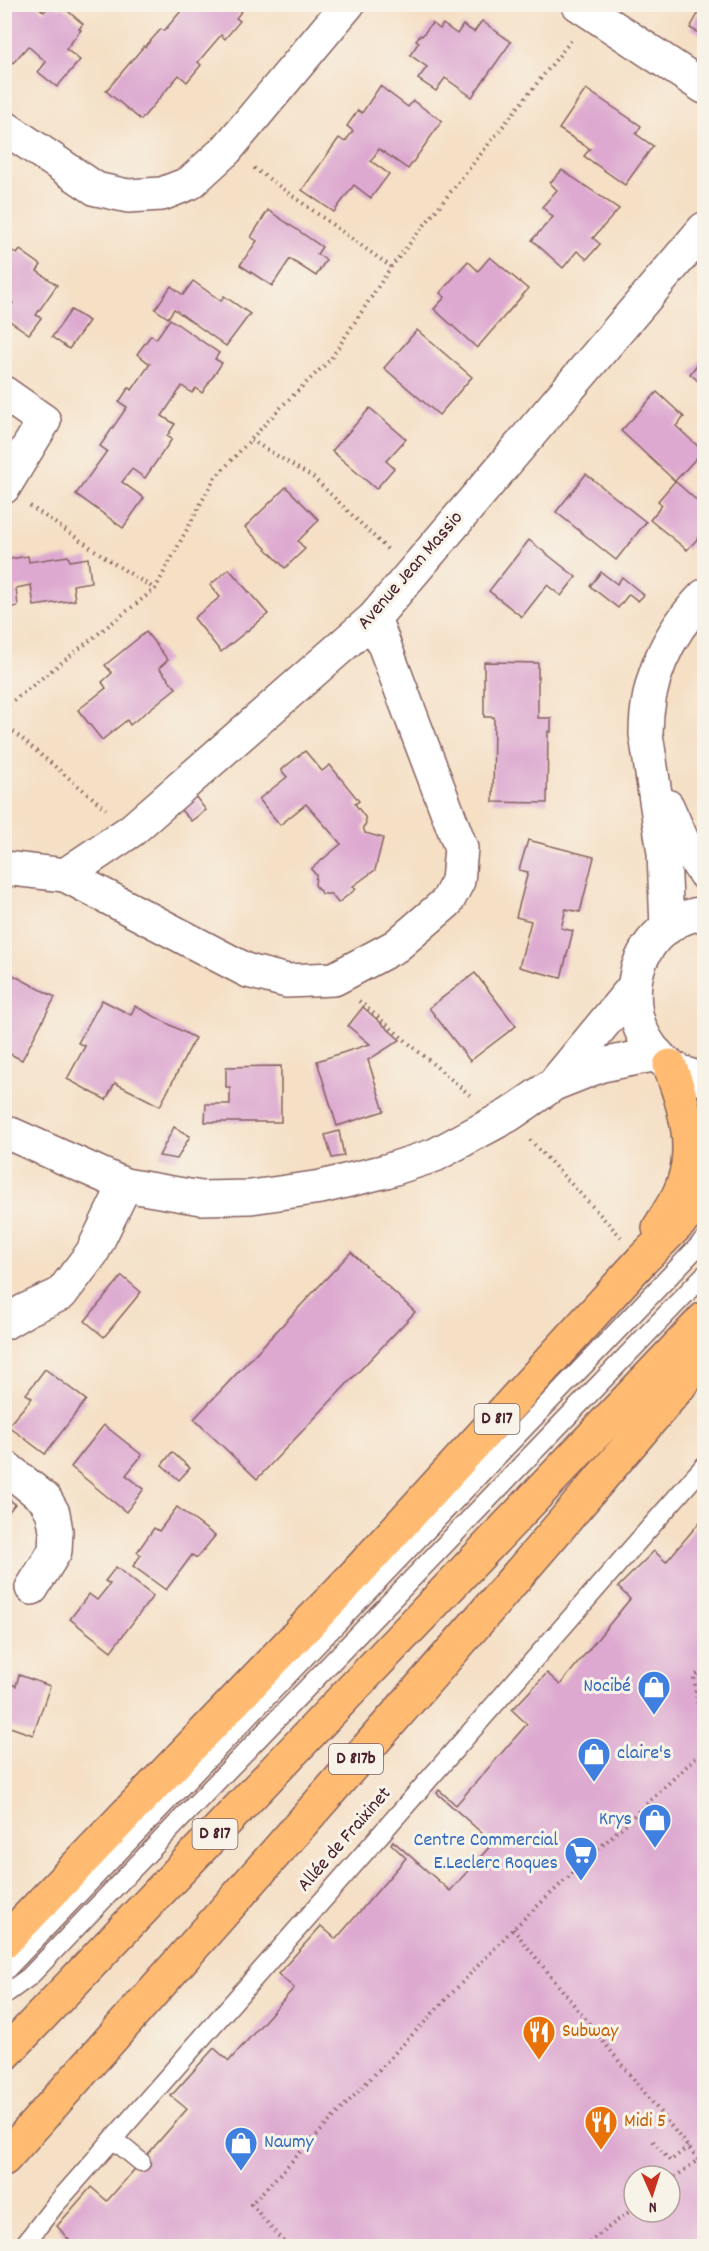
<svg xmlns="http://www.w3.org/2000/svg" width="709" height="2251" font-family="Dekko,sans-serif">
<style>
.building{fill:#dda9d0;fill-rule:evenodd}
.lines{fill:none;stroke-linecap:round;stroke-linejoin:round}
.service-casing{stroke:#866261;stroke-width:21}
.minor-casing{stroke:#866261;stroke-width:36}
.tertiary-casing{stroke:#866261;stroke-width:36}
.primary-casing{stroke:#866261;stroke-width:36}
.motorway-casing{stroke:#866261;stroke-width:36}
.path{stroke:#866261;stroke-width:4;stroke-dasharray:1.5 4.5;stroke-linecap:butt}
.service{stroke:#fff;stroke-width:18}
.minor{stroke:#fff;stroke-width:33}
.tertiary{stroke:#fff;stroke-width:33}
.primary{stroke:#ffbb71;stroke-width:33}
.motorway{stroke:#ffbb71;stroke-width:33}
.labels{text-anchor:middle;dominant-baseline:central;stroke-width:6;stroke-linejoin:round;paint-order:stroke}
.shield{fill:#f7f3e8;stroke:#7e5f64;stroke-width:1.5}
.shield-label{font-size:18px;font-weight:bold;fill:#4a1f2b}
.street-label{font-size:20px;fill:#4a1f2b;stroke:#f7f3e8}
.shop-label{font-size:20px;fill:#366cbe;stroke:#f7f3e8;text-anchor:end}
.food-label{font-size:20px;fill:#c56008;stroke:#f7f3e8;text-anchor:start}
</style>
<rect width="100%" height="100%" fill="#f7f3e8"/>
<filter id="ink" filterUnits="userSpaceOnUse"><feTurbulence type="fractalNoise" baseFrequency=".0167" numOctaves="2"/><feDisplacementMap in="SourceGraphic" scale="12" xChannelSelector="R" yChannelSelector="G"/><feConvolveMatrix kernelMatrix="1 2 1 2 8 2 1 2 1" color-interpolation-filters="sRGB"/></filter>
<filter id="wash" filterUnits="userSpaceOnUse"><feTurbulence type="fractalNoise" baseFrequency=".008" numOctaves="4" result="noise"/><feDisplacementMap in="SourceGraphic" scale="24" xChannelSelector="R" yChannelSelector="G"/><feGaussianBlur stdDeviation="1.35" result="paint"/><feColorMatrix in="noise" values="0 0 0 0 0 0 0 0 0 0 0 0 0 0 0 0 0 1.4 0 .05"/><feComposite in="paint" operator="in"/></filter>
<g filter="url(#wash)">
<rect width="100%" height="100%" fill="#f5dfc5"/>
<g id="blocks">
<g class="building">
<polygon points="4,4 35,4 44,12 51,4 55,4 59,8 62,6 83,24 79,29 81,30 66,49 80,60 57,87 38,72 46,62 28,46 13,63 4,56"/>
<polygon points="187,4 247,4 236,18 240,21 225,39 221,35 198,62 201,65 187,82 179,75 141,120 106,91 144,46 145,47 161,29 164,31"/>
<polygon points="698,14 704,18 704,36 690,28"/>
<polygon points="482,21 511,42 472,97 445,78 436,91 418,79 427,67 410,55 419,42 416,40 420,35 422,36 432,23 440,29 443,24 457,34 463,25 474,32"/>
<polygon points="380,86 408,107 413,101 442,121 408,169 379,149 371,161 389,174 371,198 354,185 334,212 302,190 339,138 345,142 353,131 347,126 358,110 362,113"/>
<polygon points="586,89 641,126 636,134 653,146 625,185 584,156 590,149 559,129"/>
<polygon points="562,170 619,209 593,238 600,244 587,259 577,251 563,268 532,240 553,217 542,207 557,190 550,183"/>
<polygon points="268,210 322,247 317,254 326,260 316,276 290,259 272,286 240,265 257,241 251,237"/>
<polygon points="4,246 17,254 20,250 41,265 37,271 57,285 36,315 41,318 29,334 4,317 13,303 4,297"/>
<polygon points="490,257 528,289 477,348 434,309 445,297 440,293 468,261 478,271"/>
<polygon points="193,281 221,301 224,296 250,314 226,346 174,309 168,318 155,309 171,286 183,295"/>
<polygon points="71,310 89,321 69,349 52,337"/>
<polygon points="170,319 219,353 215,359 222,363 202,393 196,388 192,393 182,386 162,416 175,424 167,436 172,439 145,478 132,469 122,482 144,498 123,528 76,494 107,451 100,446 127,407 119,402 129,387 132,390 150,364 137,354 151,335 156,339"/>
<polygon points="417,330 472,377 439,415 384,368"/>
<polygon points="704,355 704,386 690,374"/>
<polygon points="657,392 684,417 676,426 703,451 675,481 621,431"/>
<polygon points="370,408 406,439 386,461 394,468 376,489 332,451"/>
<polygon points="586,474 646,522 616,560 556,512"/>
<polygon points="675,481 704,507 704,532 687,550 650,520 662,505 658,501"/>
<polygon points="286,487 319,520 298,541 305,549 285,568 245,527"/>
<polygon points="529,540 576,577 561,596 547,585 522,617 489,591"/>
<polygon points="28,556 29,562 68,556 70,561 88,558 91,582 73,585 75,600 34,606 31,585 16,588 18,606 4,609 4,560"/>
<polygon points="229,569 268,614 221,652 194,618 220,597 210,585"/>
<polygon points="601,572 617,584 622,577 644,595 638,601 629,594 618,608 590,586"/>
<polygon points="146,632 168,660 159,668 176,688 130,725 127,720 102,740 78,710 106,688 102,682 112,673 105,665"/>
<polygon points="484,662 538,663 538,718 551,718 551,732 548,731 547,803 493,802 494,717 484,717"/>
<polygon points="305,751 322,771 330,765 359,801 355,804 365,817 366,824 363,827 365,833 383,838 375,870 353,886 356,889 338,903 331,894 322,894 315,885 316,875 311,869 341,844 306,804 280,825 259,799 287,777 281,770"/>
<polygon points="195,796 206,810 191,821 180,809"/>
<polygon points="528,840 594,857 580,912 566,909 561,928 573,931 561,978 519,967 531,921 516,917 528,872 519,870"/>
<polygon points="475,973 516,1026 470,1061 429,1008"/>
<polygon points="11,974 55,997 22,1060 4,1051 4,987"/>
<polygon points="102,1000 131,1015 135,1006 195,1038 160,1106 115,1083 106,1100 67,1079 85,1046 78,1043"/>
<polygon points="363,1007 400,1040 368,1060 384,1111 337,1126 317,1061 370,1044 348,1026"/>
<polygon points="281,1066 281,1122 205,1122 206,1104 230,1104 230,1087 226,1087 226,1067"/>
<polygon points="174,1127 190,1136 177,1159 159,1156"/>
<polygon points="339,1131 344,1156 332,1158 325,1135"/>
<polygon points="351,1252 415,1312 257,1479 194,1419"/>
<polygon points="122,1276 141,1292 104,1337 85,1321"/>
<polygon points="45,1369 86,1400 45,1454 8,1426 32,1398 26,1394"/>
<polygon points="104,1425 142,1455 126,1475 144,1489 126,1512 71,1467"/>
<polygon points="172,1452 190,1468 179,1480 162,1465"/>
<polygon points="4,1496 15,1504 4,1518"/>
<polygon points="177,1507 215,1536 197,1558 192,1555 166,1590 133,1566 141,1555 137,1552 154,1528 159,1531"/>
<path d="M704,1517V2246H74L57,2226L91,2187L107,2201L187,2109L171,2096L214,2048L229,2061L294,1988L278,1974L321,1926L336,1939L406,1858L391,1844L393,1841L450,1891L493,1843L437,1793L439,1790L456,1805L527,1724L512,1710L547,1673L560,1685L630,1599L618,1587L654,1551L666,1562ZM634,2176H670V2212H634Z"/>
<polygon points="116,1567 153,1596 111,1651 70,1619 89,1594 97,1600 110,1584 105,1581"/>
<polygon points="19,1675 50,1686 33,1735 4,1725 4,1681 16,1686"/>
</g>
</g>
</g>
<g filter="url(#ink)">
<use href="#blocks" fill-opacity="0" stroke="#866261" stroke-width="1.5"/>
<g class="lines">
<g class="service-casing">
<g id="service">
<polyline points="4,1972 704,1240"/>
<polyline points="4,1995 29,1977 704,1275"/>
<polyline points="113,2139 141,2162"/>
<polyline points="23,2246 55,2205 704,1466"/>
</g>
</g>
<g class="minor-casing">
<g id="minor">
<polyline points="578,4 704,87"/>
<polyline points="4,127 96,189 128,196 162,194 190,183 227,149 348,4"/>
<polyline points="4,393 44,421 4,487"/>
<polyline points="4,868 65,875 132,830 374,618 704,229"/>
<polyline points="65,875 248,971 287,981 334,979 396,946 447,902 458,881 461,848 374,618"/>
<polyline points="4,1323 26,1310 61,1294 92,1253 125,1185"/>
<polyline points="4,1466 45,1499 53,1513 56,1531 55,1551 32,1588"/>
</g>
</g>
<g class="tertiary-casing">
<g id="tertiary">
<polyline points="667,806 683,842 704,873"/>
<path d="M704,913C611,926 611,1063 704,1079"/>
<path d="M667,928L664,853L646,734C646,681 667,634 704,596"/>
<polyline points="557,1080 633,988"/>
<polyline points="4,1131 125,1185 201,1198 251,1197 321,1187 386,1171 435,1155 509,1115 554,1084 602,1065 657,1054"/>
</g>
</g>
<g class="primary-casing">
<g id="primary">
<path d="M659,1228C665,1218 672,1207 678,1196C700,1152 685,1109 670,1066"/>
<polyline points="4,1942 352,1578 642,1260 704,1198"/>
<polyline points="4,2055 704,1319"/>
</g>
</g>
<g class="motorway-casing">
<path id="motorway" d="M4,2159C241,1894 475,1628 704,1357"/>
</g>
<g class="path">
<polyline points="254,168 391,267"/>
<polyline points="251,440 314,478 389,551"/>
<polyline points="30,506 121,568 155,589"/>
<polyline points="4,708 155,589 214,479 284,404 330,360 391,267 573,38"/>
<polyline points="4,724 106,809"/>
<polyline points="359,1001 472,1097"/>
<polyline points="530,1140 621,1237"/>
<polyline points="513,1929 704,2167"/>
<polyline points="653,2141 670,2161 688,2147"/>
<polyline points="670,2181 699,2159"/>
<polyline points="287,2246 251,2204 513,1929 704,1750 694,1677 704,1668"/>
<polyline points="584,2246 634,2208"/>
</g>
<use href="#service" class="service"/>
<use href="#minor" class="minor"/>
<use href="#tertiary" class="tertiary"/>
<use href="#primary" class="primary"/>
<use href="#motorway" class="motorway"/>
</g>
</g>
<defs>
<g id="shop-pin" transform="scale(1.725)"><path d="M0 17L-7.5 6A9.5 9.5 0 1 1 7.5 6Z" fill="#3f7fe0" stroke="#f7f3e8"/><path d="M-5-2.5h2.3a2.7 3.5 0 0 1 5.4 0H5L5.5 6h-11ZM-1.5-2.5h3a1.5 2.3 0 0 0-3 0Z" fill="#fff"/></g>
<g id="supermarket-pin" transform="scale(1.725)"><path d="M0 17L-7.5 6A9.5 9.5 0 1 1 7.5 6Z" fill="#3f7fe0" stroke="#f7f3e8"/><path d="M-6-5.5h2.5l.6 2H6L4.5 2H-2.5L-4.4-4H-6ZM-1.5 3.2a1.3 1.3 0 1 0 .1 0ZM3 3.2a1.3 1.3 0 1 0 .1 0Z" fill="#fff"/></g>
<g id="restaurant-pin" transform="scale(1.725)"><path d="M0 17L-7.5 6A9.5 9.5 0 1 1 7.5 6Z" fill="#e8710a" stroke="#f7f3e8"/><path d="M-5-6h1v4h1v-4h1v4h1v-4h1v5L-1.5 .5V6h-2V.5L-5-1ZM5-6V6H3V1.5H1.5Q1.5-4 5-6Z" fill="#fff"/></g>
</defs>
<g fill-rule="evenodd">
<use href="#shop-pin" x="654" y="1687"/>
<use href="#shop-pin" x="594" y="1754"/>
<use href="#shop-pin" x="655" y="1820"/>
<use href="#supermarket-pin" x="581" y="1853"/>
<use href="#restaurant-pin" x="539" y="2032"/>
<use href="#restaurant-pin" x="601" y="2122"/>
<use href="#shop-pin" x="241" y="2143"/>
</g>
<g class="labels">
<g class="shield">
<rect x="474.5" y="1404" width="45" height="30" rx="4.5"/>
<rect x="329" y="1744" width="54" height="30" rx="4.5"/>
<rect x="192.5" y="1819" width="45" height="30" rx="4.5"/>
</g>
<g class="shield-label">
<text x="497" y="1419">D 817</text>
<text x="356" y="1759">D 817b</text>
<text x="215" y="1834">D 817</text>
</g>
<g class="street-label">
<text transform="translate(411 571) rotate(-49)">Avenue Jean Massio</text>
<text transform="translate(345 1840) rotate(-49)">Allée de Fraixinet</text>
</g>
<g class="shop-label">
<text x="631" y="1687">Nocibé</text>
<text x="617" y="1754" text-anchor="start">claire's</text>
<text x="632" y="1820">Krys</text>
<text x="558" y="1841">Centre Commercial<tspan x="558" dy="23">E.Leclerc Roques</tspan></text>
<text x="264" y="2143" text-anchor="start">Naumy</text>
</g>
<g class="food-label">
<text x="562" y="2032">Subway</text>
<text x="624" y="2122">Midi 5</text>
</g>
</g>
<rect width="709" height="2251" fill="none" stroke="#f7f3e8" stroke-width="24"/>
<g transform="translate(652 2194) rotate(177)"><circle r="28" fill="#f7f3e8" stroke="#b29e9c" stroke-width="1.5"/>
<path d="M0-4.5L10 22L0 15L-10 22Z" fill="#c8321e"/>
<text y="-9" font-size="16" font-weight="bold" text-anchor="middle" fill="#4a1f2b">N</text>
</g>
</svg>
